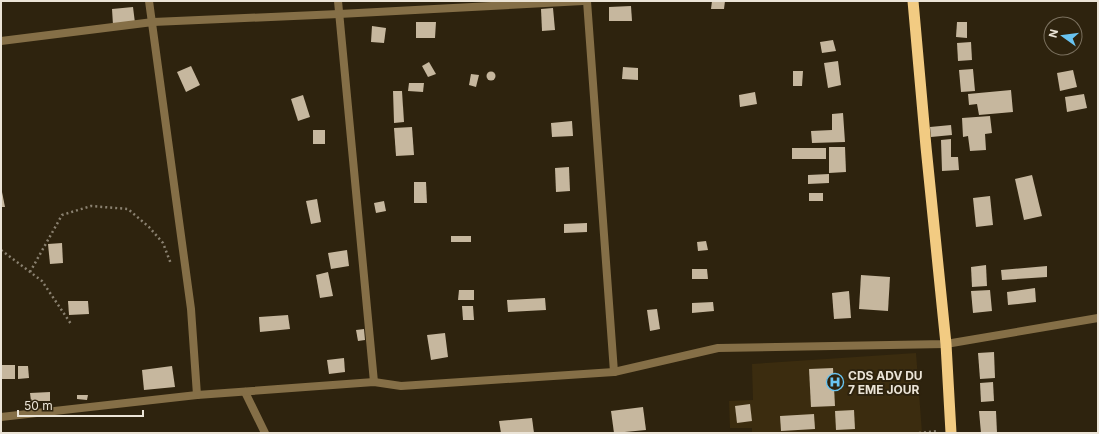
<svg xmlns="http://www.w3.org/2000/svg" width="1099" height="434" font-family="Inter,sans-serif">
<style>
.built{fill:#3b2c0f}
.building{fill:#c6b79e}
.lines{fill:none;stroke-linecap:round;stroke-linejoin:round}
.path{stroke:#8a8170;stroke-width:2.5;stroke-dasharray:2 3;stroke-linecap:butt}
.minor{stroke:#856f47;stroke-width:8}
.trunk{stroke:#f2cb82;stroke-width:11}
.labels{text-anchor:middle;dominant-baseline:central;stroke-width:4;stroke-linejoin:round;paint-order:stroke}
.poi-label{font-size:12px;font-weight:bold;fill:#ebe4d7;stroke:#2e230e;text-anchor:start}
</style>
<rect width="100%" height="100%" fill="#2e230e"/>
<polygon class="built" points="916,353 922,433 752,433 752,428 730,428 729,401 753,400 752,364"/>
<g class="building">
<polygon points="712,1 725,1 724,9 711,9"/>
<polygon points="631,6 632,21 609,21 609,7"/>
<polygon points="133,7 135,23 113,25 112,9"/>
<polygon points="553,8 555,30 542,31 541,9"/>
<polygon points="416,22 436,22 435,38 416,38"/>
<polygon points="957,22 967,22 967,38 956,37"/>
<polygon points="372,26 386,28 384,43 371,42"/>
<polygon points="833,40 836,51 822,53 820,42"/>
<polygon points="971,42 972,60 958,61 957,43"/>
<polygon points="838,61 841,85 828,88 824,63"/>
<polygon points="429,62 436,74 428,77 422,66"/>
<polygon points="191,66 200,85 186,92 177,72"/>
<polygon points="623,67 638,68 638,80 622,79"/>
<polygon points="973,69 975,91 961,92 959,70"/>
<polygon points="1073,70 1077,87 1060,91 1057,73"/>
<polygon points="793,71 803,71 802,86 793,86"/>
<circle cx="491" cy="76" r="4.5"/>
<polygon points="471,74 479,75 476,87 469,85"/>
<polygon points="409,83 424,83 423,92 408,91"/>
<polygon points="1011,90 1013,112 979,115 977,104 969,105 968,94"/>
<polygon points="393,91 402,91 404,122 394,123"/>
<polygon points="755,92 757,104 740,107 739,95"/>
<polygon points="1084,94 1087,108 1067,112 1065,97"/>
<polygon points="303,95 310,117 298,121 291,99"/>
<polygon points="843,113 845,142 812,143 811,131 832,130 832,114"/>
<polygon points="990,116 992,133 985,134 986,150 970,151 968,136 963,137 962,118"/>
<polygon points="572,121 573,136 552,137 551,123"/>
<polygon points="951,125 952,135 931,137 930,127"/>
<polygon points="412,127 414,155 396,156 394,128"/>
<rect x="313" y="130" width="12" height="14"/>
<polygon points="951,139 951,157 958,157 959,170 942,171 941,140"/>
<polygon points="829,147 845,147 846,172 829,173"/>
<rect x="792" y="148" width="34" height="11"/>
<polygon points="569,167 570,191 556,192 555,168"/>
<polygon points="829,174 829,183 808,184 808,175"/>
<polygon points="1032,175 1042,216 1024,220 1015,179"/>
<polygon points="414,182 426,182 427,203 414,203"/>
<polygon points="1,187 5,207 1,207"/>
<rect x="809" y="193" width="14" height="8"/>
<polygon points="990,196 993,225 976,227 973,198"/>
<polygon points="317,199 321,222 311,224 306,201"/>
<polygon points="384,201 386,211 376,213 374,203"/>
<polygon points="587,223 587,232 564,233 564,224"/>
<rect x="451" y="236" width="20" height="6"/>
<polygon points="706,241 708,250 698,251 697,242"/>
<polygon points="62,243 63,263 50,264 48,244"/>
<polygon points="347,250 349,266 331,269 328,253"/>
<polygon points="986,265 987,286 972,287 971,267"/>
<polygon points="1047,266 1047,277 1002,280 1001,270"/>
<polygon points="692,269 707,269 708,279 692,279"/>
<polygon points="328,272 333,296 320,298 316,275"/>
<polygon points="861,275 890,277 888,311 859,309"/>
<polygon points="1035,288 1036,302 1008,305 1007,292"/>
<polygon points="459,290 474,290 474,300 458,300"/>
<polygon points="990,290 992,311 973,313 971,291"/>
<polygon points="849,291 851,318 834,319 832,293"/>
<polygon points="545,298 546,310 508,312 507,300"/>
<polygon points="68,301 88,301 89,314 69,315"/>
<polygon points="713,302 714,311 692,313 692,303"/>
<polygon points="462,306 473,306 474,320 463,320"/>
<polygon points="657,309 660,329 650,331 647,310"/>
<polygon points="288,315 290,329 260,332 259,317"/>
<polygon points="364,329 365,340 358,341 356,330"/>
<polygon points="445,333 448,357 431,360 427,335"/>
<polygon points="994,352 995,378 980,379 978,353"/>
<polygon points="344,358 345,372 329,374 327,360"/>
<rect x="1" y="365" width="14" height="14"/>
<polygon points="18,366 28,366 29,378 18,379"/>
<polygon points="172,366 175,387 144,390 142,370"/>
<polygon points="833,368 835,406 811,407 809,369"/>
<polygon points="993,382 994,401 981,402 980,383"/>
<polygon points="50,392 50,401 31,401 30,393"/>
<polygon points="77,395 88,395 87,400 77,399"/>
<polygon points="750,404 752,421 737,423 735,406"/>
<polygon points="643,407 646,430 614,433 611,411"/>
<polygon points="854,410 855,429 836,430 835,411"/>
<polygon points="979,411 996,411 997,433 981,433"/>
<polygon points="814,414 815,429 781,431 780,416"/>
<polygon points="532,418 534,433 501,433 499,421"/>
</g>
<g class="lines">
<g class="path">
<polyline points="1,250 42,281 71,324"/>
<polyline points="30,272 62,215 91,206 128,209 149,227 163,243 171,264"/>
<polyline points="919,433 938,431"/>
</g>
<g class="minor">
<polyline points="149,1 191,309 197,395"/>
<polyline points="338,1 374,382"/>
<polyline points="587,1 614,372"/>
<polyline points="1,41 153,22 339,14 583,1"/>
<polyline points="245,392 265,433"/>
<polyline points="1,417 197,395 374,382 401,386 614,372 718,348 946,344 1098,318"/>
</g>
<polyline class="trunk" points="913,1 926,147 946,344 951,433"/>
</g>
<defs>
<g id="hospital-ring" transform="scale(0.9)"><circle r="9.5" fill="#2e230e" stroke="#69c4f1" stroke-width="1.5"/><path d="M-5-5h3v3.5h4V-5h3V5h-3V1.5h-4V5h-3Z" fill="#69c4f1"/></g>
</defs>
<g fill-rule="evenodd">
<use href="#hospital-ring" x="835" y="382"/>
</g>
<g class="labels">
<g class="poi-label">
<text x="848" y="375">CDS ADV DU<tspan x="848" dy="14">7 EME JOUR</tspan></text>
</g>
</g>
<rect width="1099" height="434" fill="none" stroke="#ebe4d7" stroke-width="4"/>
<g transform="translate(1063 36) rotate(284)"><circle r="19" fill="#2e230e" stroke="#7a705e"/>
<path d="M0-3L7 15L0 10L-7 15Z" fill="#69c4f1"/>
<text y="-6" font-size="11" font-weight="bold" text-anchor="middle" fill="#ebe4d7">N</text>
</g>
<path d="M18 410v6h125v-6" fill="none" stroke="#ebe4d7" stroke-width="2"/>
<text x="24" y="410" font-size="12" fill="#ebe4d7" stroke="#2e230e" stroke-width="3" paint-order="stroke">50 m</text>
</svg>
